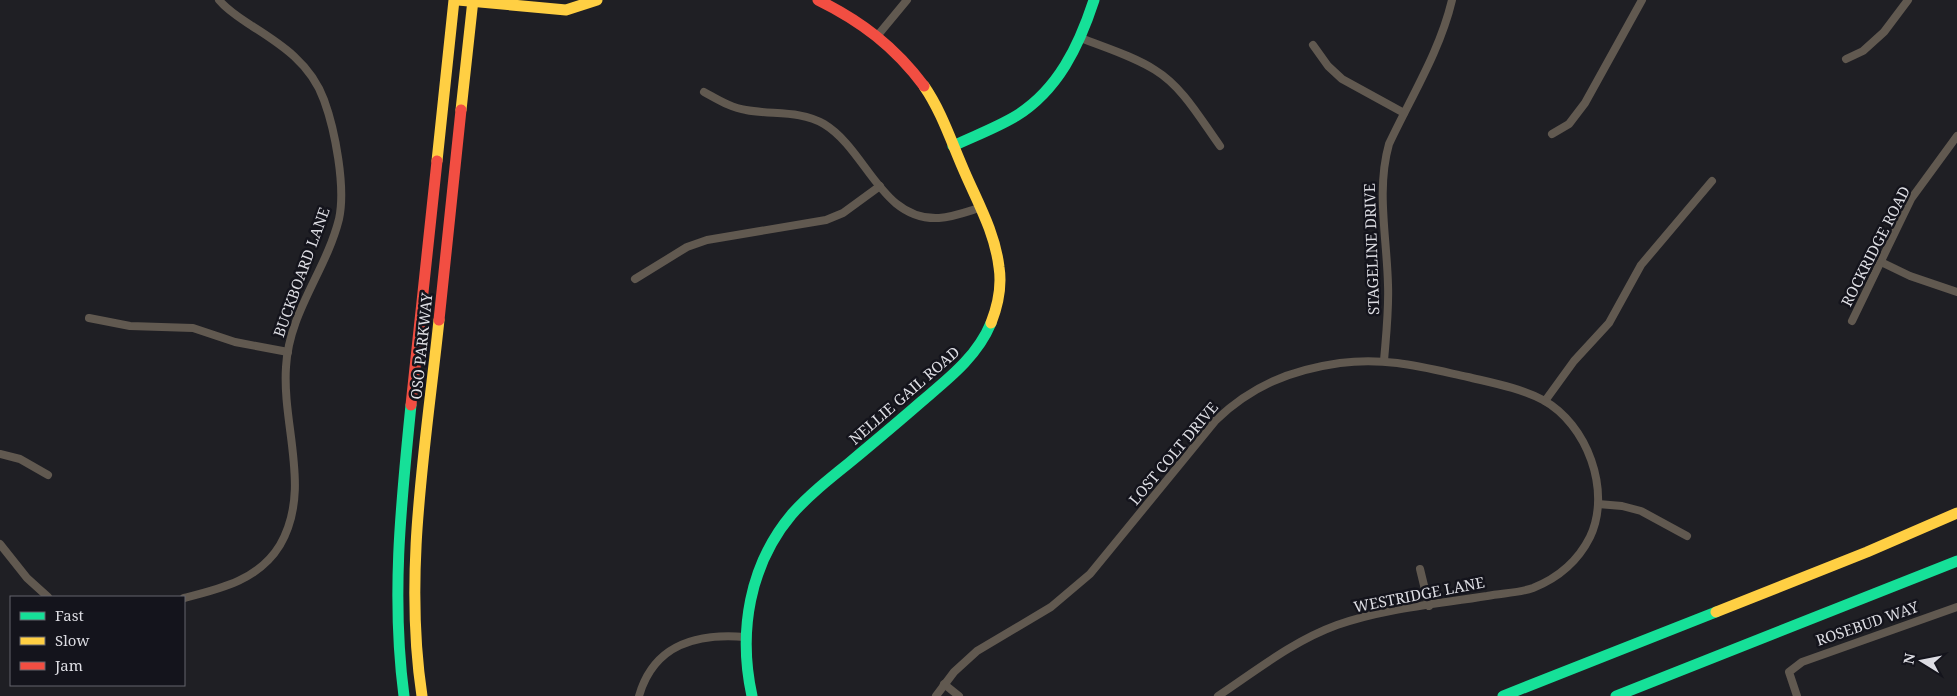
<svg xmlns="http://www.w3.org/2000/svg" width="1957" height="696" font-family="'Noto Serif',serif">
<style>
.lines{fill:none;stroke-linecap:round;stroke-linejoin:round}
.street{stroke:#615950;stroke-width:8}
.fast{stroke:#16e098;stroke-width:11}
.slow{stroke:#ffcf43;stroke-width:11}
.jam{stroke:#f24e42;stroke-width:11}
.labels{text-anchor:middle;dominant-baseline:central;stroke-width:5;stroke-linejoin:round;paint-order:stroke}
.street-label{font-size:15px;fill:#dddde3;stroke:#14141c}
</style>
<rect width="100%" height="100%" fill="#1f1f24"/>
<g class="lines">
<g class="street">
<polyline points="878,35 907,0"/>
<path d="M1081,38C1106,48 1133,56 1155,70C1183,87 1201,120 1220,146"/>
<polyline points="1313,45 1328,66 1342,79 1404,113"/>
<polyline points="1846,59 1863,51 1884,32 1908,0"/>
<path d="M704,92C717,99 731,108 746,110C772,115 800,110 824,124C867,150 881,221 939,218C953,217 966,212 979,208"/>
<polyline points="1552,134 1569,124 1585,103 1642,0"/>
<polyline points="1881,262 1910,276 1957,292"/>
<polyline points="635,279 687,247 707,240 826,220 843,213 880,186"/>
<polyline points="89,318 130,326 193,328 235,342 288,352"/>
<polyline points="1852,321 1911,199 1957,136"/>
<path d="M1384,361C1386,336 1389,310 1388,285C1387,238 1376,190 1389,144C1411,97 1440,51 1452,0"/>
<polyline points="1545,401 1574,361 1609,323 1641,265 1712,181"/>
<polyline points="0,454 20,459 48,475"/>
<polyline points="1598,504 1622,506 1641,511 1687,536"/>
<polyline points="0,544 27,578 48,597"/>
<polyline points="1420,569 1429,606"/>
<path d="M184,598C220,589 259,580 280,545C312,490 282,427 286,367C289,312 326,271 339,219C346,187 335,130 324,100C311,64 282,45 252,26C240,18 228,11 219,0"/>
<polyline points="944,684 959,696"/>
<path d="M639,696C654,644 697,633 745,637"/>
<path d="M936,696L954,672L977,651L1051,607L1090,574L1216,420C1252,386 1290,370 1340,363C1387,357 1422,367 1468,377C1493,383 1520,388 1543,400C1587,424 1612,491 1590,537C1578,561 1558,578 1533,588C1519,593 1502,593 1487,596C1438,604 1385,608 1337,625C1293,641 1257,670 1218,696"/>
<polyline points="1797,696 1789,672 1802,662 1957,607"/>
</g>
<g class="fast">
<path d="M953,146C974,136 996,128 1016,116C1058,90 1079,46 1094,0"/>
<path d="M404,696C391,597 401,504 411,405"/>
<path d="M752,696C738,632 749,565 792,514C809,495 829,479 849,463C873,443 897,423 921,402C948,379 977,357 991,323"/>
<polyline points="1503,696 1716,612"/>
<polyline points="1616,696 1957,561"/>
</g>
<g class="slow">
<polyline points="458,0 566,10 597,0"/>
<path d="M924,86C942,112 952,144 965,173C978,203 995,233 999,267C1002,286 998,305 991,323"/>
<polyline points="461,110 473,0"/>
<polyline points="437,161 454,0"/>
<polyline points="1716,612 1867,552 1957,513"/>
<path d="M422,696C403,571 426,445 439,320"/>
</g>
<g class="jam">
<path d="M818,0C861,21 895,47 924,86"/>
<polyline points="439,320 461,110"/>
<polyline points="411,405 437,161"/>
</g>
</g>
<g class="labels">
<g class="street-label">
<text transform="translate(1875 246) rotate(-63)">ROCKRIDGE ROAD</text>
<text transform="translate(1371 249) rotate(-92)">STAGELINE DRIVE</text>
<text transform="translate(301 272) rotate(-70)">BUCKBOARD LANE</text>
<text transform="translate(421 346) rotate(-84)">OSO PARKWAY</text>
<text transform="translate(904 395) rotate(-41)">NELLIE GAIL ROAD</text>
<text transform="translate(1173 453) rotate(-50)">LOST COLT DRIVE</text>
<text transform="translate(1419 594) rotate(-11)">WESTRIDGE LANE</text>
<text transform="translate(1867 623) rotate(-19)">ROSEBUD WAY</text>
</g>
</g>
<rect x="10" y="596" width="175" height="90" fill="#14141c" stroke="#64646c"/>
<rect x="20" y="612" width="25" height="8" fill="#16e098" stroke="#64646c"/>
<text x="55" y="621" font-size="15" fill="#dddde3">Fast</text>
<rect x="20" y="637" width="25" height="8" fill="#ffcf43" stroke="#64646c"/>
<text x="55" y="646" font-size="15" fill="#dddde3">Slow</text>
<rect x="20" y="662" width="25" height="8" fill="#f24e42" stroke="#64646c"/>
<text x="55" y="671" font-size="15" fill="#dddde3">Jam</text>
<g transform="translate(1922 661) rotate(280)" stroke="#14141c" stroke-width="4" paint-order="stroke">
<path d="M0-4L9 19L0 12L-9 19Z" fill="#dddde3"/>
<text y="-8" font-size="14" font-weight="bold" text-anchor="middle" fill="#dddde3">N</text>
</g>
</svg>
